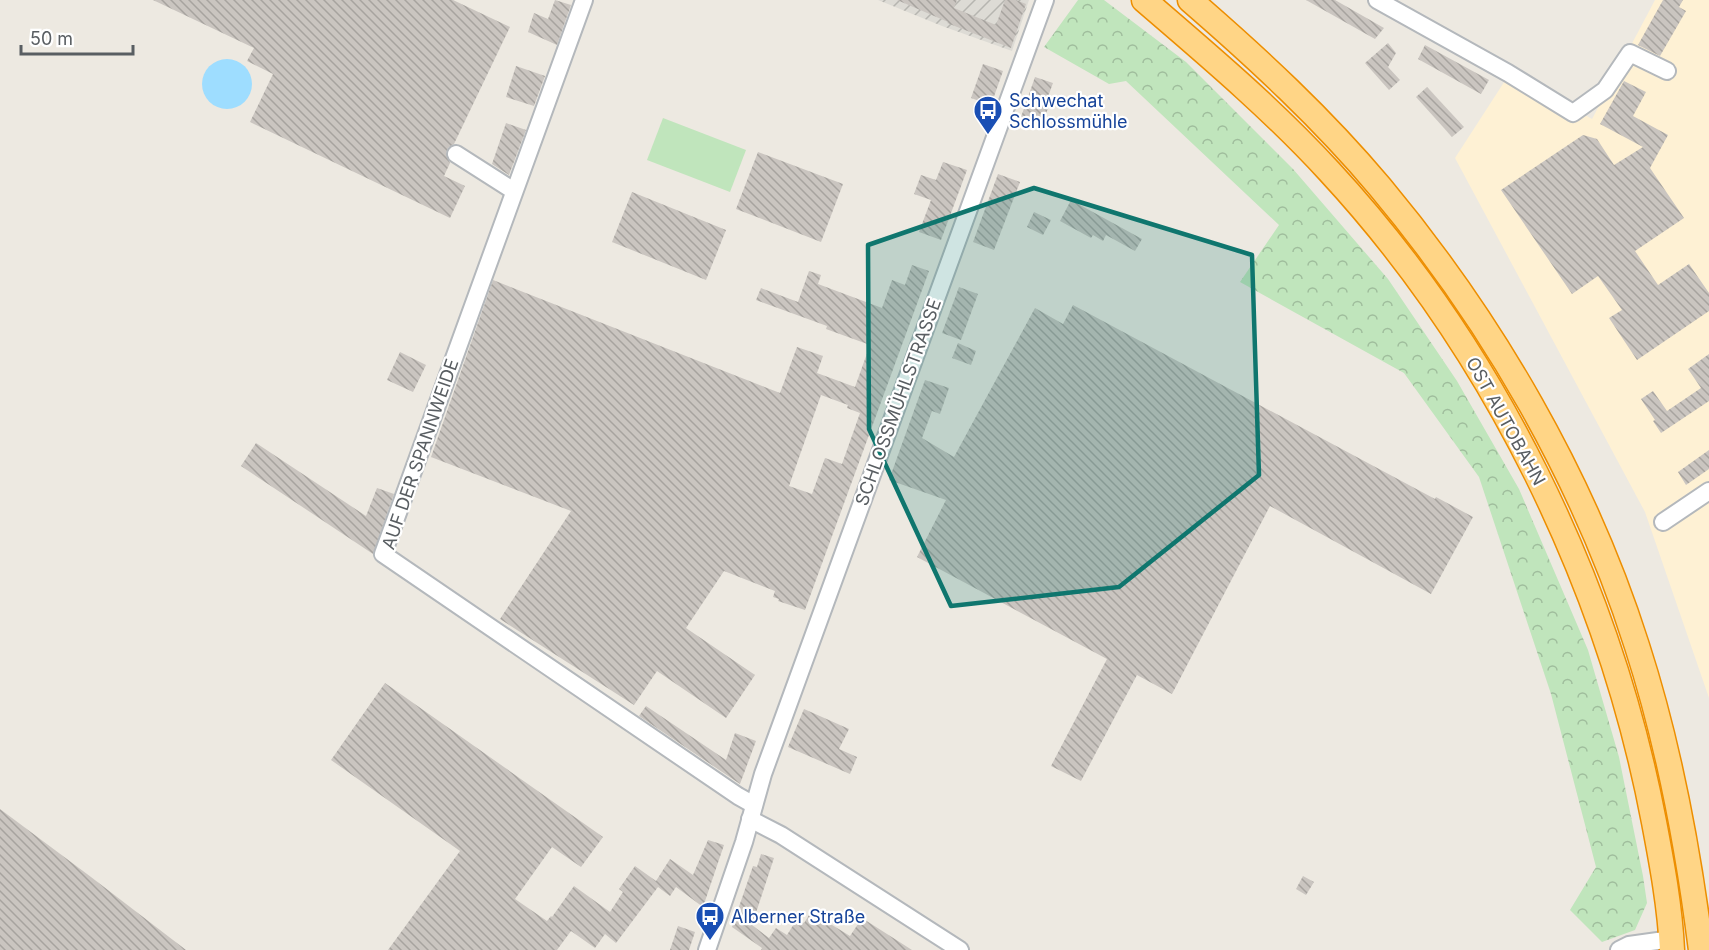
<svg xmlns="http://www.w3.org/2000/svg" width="1709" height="950" font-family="Inter,sans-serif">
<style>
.commercial{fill:#fef1d4}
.industrial{fill:url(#industrial-furrows)}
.green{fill:#c0e5bc}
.forest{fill:url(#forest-crowns)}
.water{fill:#9eddff}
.building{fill:url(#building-back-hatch);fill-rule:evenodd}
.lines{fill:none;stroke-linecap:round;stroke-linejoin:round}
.minor-casing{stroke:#b4b8bc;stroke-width:20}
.highway-casing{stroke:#ed8e00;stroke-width:27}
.minor{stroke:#fff;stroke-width:16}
.highway{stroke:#ffd586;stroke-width:24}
.marked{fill:#0f766e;fill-opacity:0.2;stroke:#0f766e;stroke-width:4.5;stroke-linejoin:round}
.labels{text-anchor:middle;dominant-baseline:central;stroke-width:4.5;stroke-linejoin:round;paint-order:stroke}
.transit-label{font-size:18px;fill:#164399;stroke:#fff;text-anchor:start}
.street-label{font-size:18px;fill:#595e62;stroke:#fff}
</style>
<defs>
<pattern id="industrial-furrows" width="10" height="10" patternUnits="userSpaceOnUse" patternTransform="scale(1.5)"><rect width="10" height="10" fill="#dddbd5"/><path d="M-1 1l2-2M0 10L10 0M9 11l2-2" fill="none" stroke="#b6b5b0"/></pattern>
<pattern id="forest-crowns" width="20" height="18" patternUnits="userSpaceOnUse" patternTransform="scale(1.5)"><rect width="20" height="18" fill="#c0e5bc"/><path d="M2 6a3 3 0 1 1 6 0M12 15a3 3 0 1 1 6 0" fill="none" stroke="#9fbd9c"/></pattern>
<pattern id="building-back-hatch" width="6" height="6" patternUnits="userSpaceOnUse" patternTransform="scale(1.5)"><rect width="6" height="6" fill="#cac5c0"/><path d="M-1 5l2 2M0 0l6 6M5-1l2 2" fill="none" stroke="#a7a39f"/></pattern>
</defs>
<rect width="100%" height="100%" fill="#ede9e1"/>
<polygon class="commercial" points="1655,0 1709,0 1709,698 1645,512 1455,158 1510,73 1592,119"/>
<polygon class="industrial" points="878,0 1029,0 1012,51 942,26"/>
<polygon class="green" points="663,118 746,150 730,192 647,160"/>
<polygon class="forest" points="1078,0 1104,0 1186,62 1293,169 1388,279 1457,381 1519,489 1588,650 1619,757 1643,876 1647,903 1635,930 1602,942 1570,910 1596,867 1551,694 1479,477 1404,373 1240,282 1279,225 1126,81 1109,84 1044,47"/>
<circle class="water" cx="227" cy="84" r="25"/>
<g class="building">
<polygon points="153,0 453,0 510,27 454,144 448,148 446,153 450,163 444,176 465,186 450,218 250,122 273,74 247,61 254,48"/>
<polygon points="555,0 571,5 557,45 528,32 534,13 548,19"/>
<polygon points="897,0 957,0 954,8 996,25 1005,0 1016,0 1026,4 1011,48 947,23 948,22"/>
<polygon points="1306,0 1335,0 1384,28 1375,39"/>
<polygon points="1663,0 1683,0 1679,7 1686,11 1660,56 1638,45"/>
<polygon points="1388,43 1396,53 1388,67 1400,80 1389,90 1365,63"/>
<polygon points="1425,45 1489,80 1481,94 1418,59"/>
<polygon points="983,64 1003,71 991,105 971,98"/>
<polygon points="516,66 545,76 534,106 506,97"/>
<polygon points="1035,77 1053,83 1045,105 1049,106 1042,124 1021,117"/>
<polygon points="1624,81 1646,92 1633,116 1668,135 1650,168 1684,218 1635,251 1658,285 1689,264 1709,293 1709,311 1637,360 1609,318 1622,310 1598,276 1572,294 1501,190 1583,135 1597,139 1614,165 1643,147 1600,124"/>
<polygon points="1427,87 1464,127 1452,137 1416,97"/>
<polygon points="506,123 526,130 509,175 492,164"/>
<polygon points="758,152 843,184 821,242 736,209"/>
<polygon points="943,162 967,170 941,240 919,232 931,200 914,194 921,175 936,180"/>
<polygon points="998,174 1020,182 994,250 973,242"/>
<polygon points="632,192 726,230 706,280 612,242"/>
<polygon points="1071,200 1142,239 1135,251 1106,235 1103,241 1093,235 1091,238 1060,221"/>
<polygon points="1034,212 1051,220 1043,235 1027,227"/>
<path d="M912,265L929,271L805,610L778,601L779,599L773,597L775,591L724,571L686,628L755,675L726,718L657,671L634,705L500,619L571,511L431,457L493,280L780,393L797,347L823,356L817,373L855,387L870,345L826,329L827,326L756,300L761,288L798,302L809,271L821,275L818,284L882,308L892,280L905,285ZM821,395L848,405L847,408L860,413L842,464L825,458L812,494L789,486Z"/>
<polygon points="959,287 978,294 961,340 942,333"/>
<polygon points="1073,305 1435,499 1436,497 1473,517 1431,594 1270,506 1172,694 1137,675 1081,781 1051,766 1107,659 917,557 946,500 889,480 925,380 949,388 940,414 932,411 922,438 954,457 1035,308 1063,324"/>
<polygon points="958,343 976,351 971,365 952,358"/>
<polygon points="400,352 426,365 413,392 387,380"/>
<polygon points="1709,354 1709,401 1661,433 1653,421 1655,420 1641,399 1653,391 1667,411 1701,388 1688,369"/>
<polygon points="256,443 366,516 377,488 394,494 373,554 241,466"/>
<polygon points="1709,450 1709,469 1686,485 1678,472"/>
<polygon points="385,683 603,837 581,867 552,847 515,899 547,921 551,916 552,917 574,886 610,912 623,892 619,889 635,866 656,881 670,859 693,875 708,840 724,845 703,907 676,887 670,896 658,887 616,943 605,934 595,948 571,931 557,950 388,950 460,851 331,760"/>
<polygon points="646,706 726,760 735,733 756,741 740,784 639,716"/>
<polygon points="804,709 849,729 839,749 857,757 850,774 788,747"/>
<polygon points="0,809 91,877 186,950 0,950"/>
<polygon points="761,854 774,858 752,925 769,938 776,928 787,935 797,919 804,923 811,912 850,936 862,918 912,950 761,950 762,948 732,927 753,866 757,867"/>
<polygon points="1303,876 1314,882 1306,895 1296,889"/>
<polygon points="678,926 695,932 689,950 670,950"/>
</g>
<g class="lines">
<g class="minor-casing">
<g id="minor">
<polyline points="584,0 383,554 738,796 754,805"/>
<polyline points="1377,0 1508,73 1573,113 1605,90 1630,53 1667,71"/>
<polyline points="456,154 514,191"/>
<polyline points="1663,522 1709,491"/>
<polyline points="750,819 781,835 960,950"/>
<polyline points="707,950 744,842 763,774 1045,0"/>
<polyline points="1619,950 1629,945 1672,939"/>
</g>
</g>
<g class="highway-casing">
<g id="highway">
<path d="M1144,0C1208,55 1272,109 1329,171C1494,349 1609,585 1654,822C1662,864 1670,907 1672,950"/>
<path d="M1190,0C1257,58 1323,119 1380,187C1492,321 1584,479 1637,646C1669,745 1688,847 1701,950"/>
</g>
</g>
<use href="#minor" class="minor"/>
<use href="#highway" class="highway"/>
</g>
<path class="marked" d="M1034,188L1252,255L1259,475L1119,587L951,606L869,429L868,245Z"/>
<defs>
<g id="bus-pin" transform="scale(1.5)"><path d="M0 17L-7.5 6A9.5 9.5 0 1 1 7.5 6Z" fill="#1a4fb4" stroke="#fff"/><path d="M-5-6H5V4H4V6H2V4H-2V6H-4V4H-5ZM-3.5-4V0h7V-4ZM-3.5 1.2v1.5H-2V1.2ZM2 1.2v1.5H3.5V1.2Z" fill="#fff"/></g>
</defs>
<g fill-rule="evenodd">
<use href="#bus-pin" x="988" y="110"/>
<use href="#bus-pin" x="710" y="916"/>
</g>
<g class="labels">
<g class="transit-label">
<text x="1009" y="100">Schwechat<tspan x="1009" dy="21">Schlossmühle</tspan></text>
<text x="731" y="916">Alberner Straße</text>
</g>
<g class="street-label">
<text transform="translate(898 402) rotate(-70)">SCHLOSSMÜHLSTRASSE</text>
<text transform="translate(1506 421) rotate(61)">OST AUTOBAHN</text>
<text transform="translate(420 454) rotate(-71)">AUF DER SPANNWEIDE</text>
</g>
</g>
<path d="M21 45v9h112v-9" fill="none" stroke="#595e62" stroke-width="3"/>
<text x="30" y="45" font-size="18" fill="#595e62" stroke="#ffffff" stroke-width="4.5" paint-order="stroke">50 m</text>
</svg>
